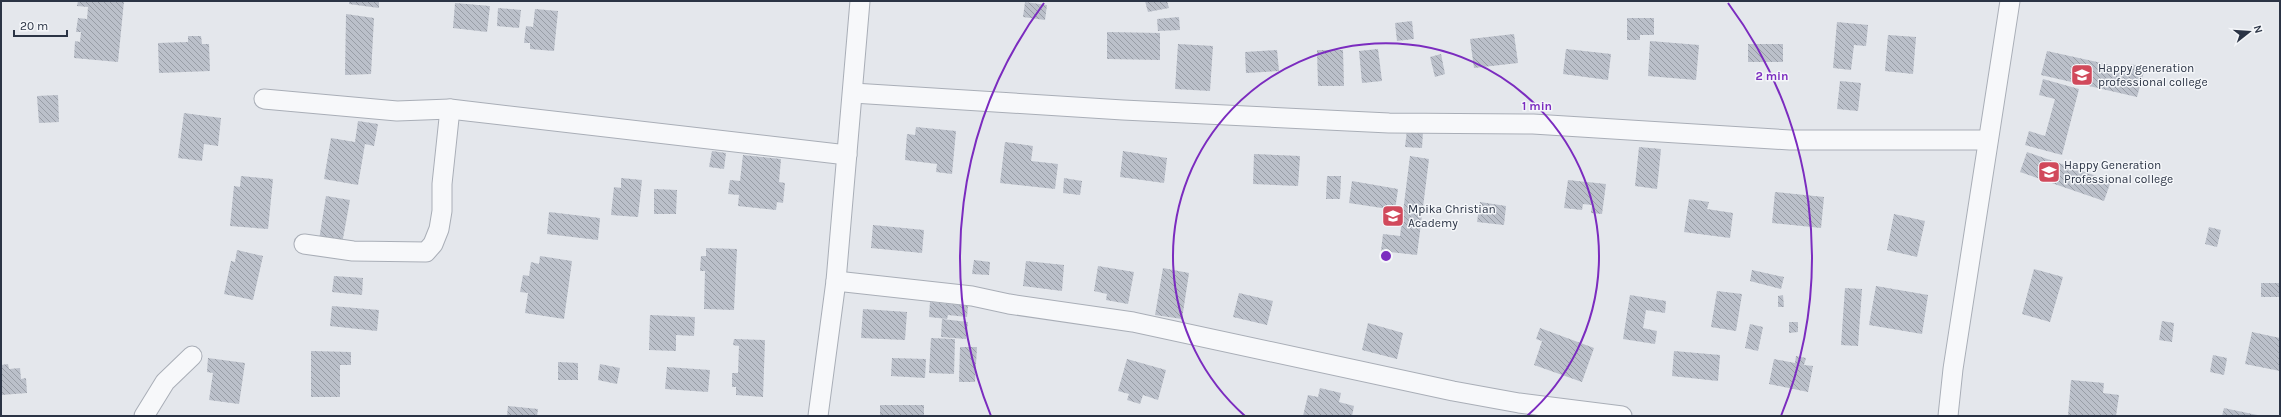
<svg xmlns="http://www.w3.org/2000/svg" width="2281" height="417" font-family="Karla,sans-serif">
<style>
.building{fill:url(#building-back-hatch)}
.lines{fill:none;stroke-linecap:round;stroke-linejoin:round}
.minor-casing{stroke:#a9aeb7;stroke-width:21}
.minor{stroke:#f7f8fa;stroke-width:19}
.ring{fill:none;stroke:#7b2cbf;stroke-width:2}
.labels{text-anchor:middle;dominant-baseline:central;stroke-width:3;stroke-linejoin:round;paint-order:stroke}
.poi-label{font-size:12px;fill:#2b3445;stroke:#f4f6f9;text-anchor:start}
.centre{fill:#7b2cbf;stroke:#f4f6f9;stroke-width:2}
.ring-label{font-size:12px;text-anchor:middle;font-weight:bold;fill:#7b2cbf;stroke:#f4f6f9;stroke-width:3;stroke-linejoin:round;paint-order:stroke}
</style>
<defs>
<pattern id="building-back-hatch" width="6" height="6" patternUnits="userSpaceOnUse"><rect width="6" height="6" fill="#bbc0ca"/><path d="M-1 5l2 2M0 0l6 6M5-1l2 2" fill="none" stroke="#989da6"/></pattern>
</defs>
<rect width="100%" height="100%" fill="#e4e7ec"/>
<g class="building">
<polygon points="78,1 124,1 118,62 74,58 75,41 80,42 81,32 76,32 78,18 87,19 88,7 77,6"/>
<polygon points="349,1 379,1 379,8 349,4"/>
<polygon points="1145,1 1167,1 1169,8 1148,12"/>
<polygon points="1025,2 1047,5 1045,20 1023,17"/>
<polygon points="455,3 490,6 487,32 453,28"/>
<polygon points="498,8 521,10 519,28 497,26"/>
<polygon points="535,9 558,11 554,51 530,49 530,43 524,43 526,26 533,27"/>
<polygon points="346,14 374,18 371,74 345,75"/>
<polygon points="1179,17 1180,30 1158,31 1157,19"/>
<polygon points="1627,18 1654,18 1654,35 1640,35 1640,40 1627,40"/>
<polygon points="1412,21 1414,39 1397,41 1395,23"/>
<polygon points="1837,22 1868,25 1866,46 1854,45 1851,70 1833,68"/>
<polygon points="1107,32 1160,33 1160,60 1107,59"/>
<polygon points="1514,34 1518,63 1474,68 1470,39"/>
<polygon points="1888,35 1916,37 1913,74 1885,71"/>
<polygon points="188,36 201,36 202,44 209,44 210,71 159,73 158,43 188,42"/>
<polygon points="1650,41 1699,45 1696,80 1648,76"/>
<polygon points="1178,44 1213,46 1210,91 1175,89"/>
<rect x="1748" y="44" width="35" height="18"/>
<polygon points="1378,49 1382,81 1362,83 1359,51"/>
<polygon points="1566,49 1611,54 1608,80 1563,74"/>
<polygon points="1277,50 1279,71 1246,73 1245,52"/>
<polygon points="1317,50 1343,50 1344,86 1318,86"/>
<polygon points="2047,51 2129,69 2128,75 2131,64 2145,68 2137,97 2041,75"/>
<polygon points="1441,54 1445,74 1435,77 1430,57"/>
<polygon points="2043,79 2079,89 2062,155 2025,145 2029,131 2045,136 2055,99 2039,95"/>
<polygon points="1840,81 1861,83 1858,111 1837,109"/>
<polygon points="58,95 59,122 39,123 37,96"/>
<polygon points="184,113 221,118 218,146 204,144 202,161 178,158"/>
<polygon points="358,121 378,124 374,146 365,144 358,185 324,179 331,138 355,142"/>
<polygon points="916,127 956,131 952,174 936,172 937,164 905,160 907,134 915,135"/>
<polygon points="1407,130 1423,132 1422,148 1405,147"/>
<polygon points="1005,142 1033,146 1031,161 1058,164 1055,189 1000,183"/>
<polygon points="1639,147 1661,149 1657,189 1635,186"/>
<polygon points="712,151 726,153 724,169 709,167"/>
<polygon points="1123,151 1167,158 1164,183 1120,177"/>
<polygon points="2027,152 2111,181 2104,201 2020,172"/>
<polygon points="1254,154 1300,156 1298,186 1253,184"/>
<polygon points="743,155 781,159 779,182 785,183 783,203 777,202 776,210 738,206 739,195 728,194 730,180 740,181"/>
<polygon points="1410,156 1429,159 1417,255 1381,251 1383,234 1400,236"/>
<polygon points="241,176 273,179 268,229 230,226 234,186 240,187"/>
<polygon points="1327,176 1341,176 1340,199 1326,199"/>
<polygon points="621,178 642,180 638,217 611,215 614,187 621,188"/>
<polygon points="1064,178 1082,181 1080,195 1063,193"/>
<polygon points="1568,180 1606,184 1602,214 1591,213 1592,205 1583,204 1582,210 1564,208"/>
<polygon points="1352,181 1398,189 1395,210 1349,203"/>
<polygon points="654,189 677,190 676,214 654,214"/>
<polygon points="1775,192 1824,197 1821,228 1772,223"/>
<polygon points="326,196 350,200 342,244 319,240"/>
<polygon points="1689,199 1709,202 1707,209 1733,213 1730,238 1684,232"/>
<polygon points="1480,202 1506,206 1504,225 1477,222"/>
<polygon points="549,212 600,218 598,240 547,234"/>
<polygon points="1894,214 1925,221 1917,257 1887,250"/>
<polygon points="873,225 924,230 922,253 871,248"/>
<polygon points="2209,227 2221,230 2217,247 2205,244"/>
<polygon points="706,248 737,249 734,310 704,309 705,271 700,271 701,256 706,256"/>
<polygon points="237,250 263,256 253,300 224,294 231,261 235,262"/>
<polygon points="540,256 572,261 564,319 525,313 528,293 520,292 523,275 529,276 531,262 539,264"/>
<polygon points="974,260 990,262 989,275 972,274"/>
<polygon points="1026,261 1064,265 1062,291 1023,286"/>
<polygon points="1098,266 1134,272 1128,304 1106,300 1107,294 1094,291"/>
<polygon points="1163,268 1189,273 1182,319 1155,315"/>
<polygon points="2034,269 2063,277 2050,322 2022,314"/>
<polygon points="1752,270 1784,277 1781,289 1750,281"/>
<polygon points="334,276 363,278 362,295 332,292"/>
<polygon points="2261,283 2279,283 2280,297 2261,297"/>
<polygon points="1876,286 1928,295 1922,334 1869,325"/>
<polygon points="1845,288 1862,289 1858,346 1841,345"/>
<polygon points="1717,291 1742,294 1736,331 1711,327"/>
<polygon points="1239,293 1273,301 1267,325 1233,317"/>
<polygon points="1630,295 1666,301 1665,313 1646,310 1643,328 1657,331 1655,344 1623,339"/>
<polygon points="1783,295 1784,307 1778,307 1778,296"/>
<polygon points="930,302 968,306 967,317 948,315 947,319 929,317"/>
<polygon points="332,306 379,310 377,331 330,326"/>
<polygon points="863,309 907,312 905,340 861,338"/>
<polygon points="650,315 695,317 694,336 676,335 676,351 649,350"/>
<polygon points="942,319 968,322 966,339 941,337"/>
<polygon points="2162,321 2174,323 2172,342 2159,340"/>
<polygon points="1789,322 1798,322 1798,332 1789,333"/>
<polygon points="1368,323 1403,333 1397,359 1362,350"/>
<polygon points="1750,324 1763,327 1758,351 1745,348"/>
<polygon points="1540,328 1594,348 1582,382 1534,365 1542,341 1536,339"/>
<polygon points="2252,332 2280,338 2280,371 2245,364"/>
<polygon points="931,338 955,339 954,374 929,373"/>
<polygon points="734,339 765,340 763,397 736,395 736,387 732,387 732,373 738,373 739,346 733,345"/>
<polygon points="960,347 977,347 975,382 959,382"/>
<polygon points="311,351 351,352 351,365 340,365 340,397 311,397"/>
<polygon points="1674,351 1720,355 1718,381 1672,376"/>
<polygon points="2213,355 2227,358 2224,375 2210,372"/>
<polygon points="1796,356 1806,358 1804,365 1813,366 1808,392 1769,384 1774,359 1795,363"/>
<polygon points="208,358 245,363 239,404 209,400 213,373 207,372"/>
<polygon points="892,358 926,359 925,378 891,376"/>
<polygon points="1127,359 1166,370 1158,400 1143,395 1140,404 1127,400 1129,394 1118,391"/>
<polygon points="558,362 578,363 578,380 558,380"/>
<polygon points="8,364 9,369 20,368 21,379 26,378 27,393 1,395 1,365"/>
<polygon points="600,364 620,368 617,384 598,380"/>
<polygon points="667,367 710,370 708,392 665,389"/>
<polygon points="2071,380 2104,383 2103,393 2119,395 2116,416 2068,416"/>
<polygon points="1320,388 1341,393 1339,402 1354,406 1352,416 1303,416 1308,395 1318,397"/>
<rect x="880" y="405" width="44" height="11"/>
<polygon points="508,406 538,409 537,416 507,416"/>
<polygon points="2224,408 2257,415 2257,416 2222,416"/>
</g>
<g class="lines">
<g class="minor-casing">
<g id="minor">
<polyline points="853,93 1123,110 1389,123 1533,124 1790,140 1988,140"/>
<polyline points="264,99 397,111 450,109 847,155"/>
<polyline points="304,244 353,251 426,252 433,244 439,229 442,211 442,184 450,109"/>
<polyline points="836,281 972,296 1009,304 1133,322 1453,391 1519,403 1622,416"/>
<polyline points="144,416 165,382 192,356"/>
<polyline points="818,416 836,281 860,1"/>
<polyline points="1948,416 1953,369 2010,1"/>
</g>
</g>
<use href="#minor" class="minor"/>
</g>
<g class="ring">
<path d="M1245 416A213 213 0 1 1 1527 416"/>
<path d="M991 416A426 426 0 0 1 1044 3M1728 3A426 426 0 0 1 1781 416"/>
</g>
<defs>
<g id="university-square" transform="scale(1.15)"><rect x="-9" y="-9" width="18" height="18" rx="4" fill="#d1495b" stroke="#f4f6f9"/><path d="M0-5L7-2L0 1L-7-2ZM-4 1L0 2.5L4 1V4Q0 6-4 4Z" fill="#fff"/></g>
<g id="school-square" transform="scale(1.15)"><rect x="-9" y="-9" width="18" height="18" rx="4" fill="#d1495b" stroke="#f4f6f9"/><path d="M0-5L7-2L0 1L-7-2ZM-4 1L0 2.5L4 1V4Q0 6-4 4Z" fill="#fff"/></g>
</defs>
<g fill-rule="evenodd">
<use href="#university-square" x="2082" y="75"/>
<use href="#university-square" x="2049" y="172"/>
<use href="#school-square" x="1393" y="216"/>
</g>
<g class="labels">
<g class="poi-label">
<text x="2098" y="68">Happy generation<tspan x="2098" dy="14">professional college</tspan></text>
<text x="2064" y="165">Happy Generation<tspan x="2064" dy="14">Professional college</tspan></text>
<text x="1408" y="209">Mpika Christian<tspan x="1408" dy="14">Academy</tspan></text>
</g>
</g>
<circle cx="1386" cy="256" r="6" class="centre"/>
<g class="ring-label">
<text x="1772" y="80">2 min</text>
<text x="1537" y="110">1 min</text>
</g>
<rect width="2281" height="417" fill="none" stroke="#2b3445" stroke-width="4"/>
<g transform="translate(2249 32) rotate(73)" stroke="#f4f6f9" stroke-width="3" paint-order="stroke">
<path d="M0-3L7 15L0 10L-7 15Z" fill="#2b3445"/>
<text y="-6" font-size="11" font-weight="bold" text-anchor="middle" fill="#2b3445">N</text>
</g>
<path d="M14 30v6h53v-6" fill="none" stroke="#2b3445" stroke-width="2"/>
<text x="20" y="30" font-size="12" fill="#2b3445" stroke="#f4f6f9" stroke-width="3" paint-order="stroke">20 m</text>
</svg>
